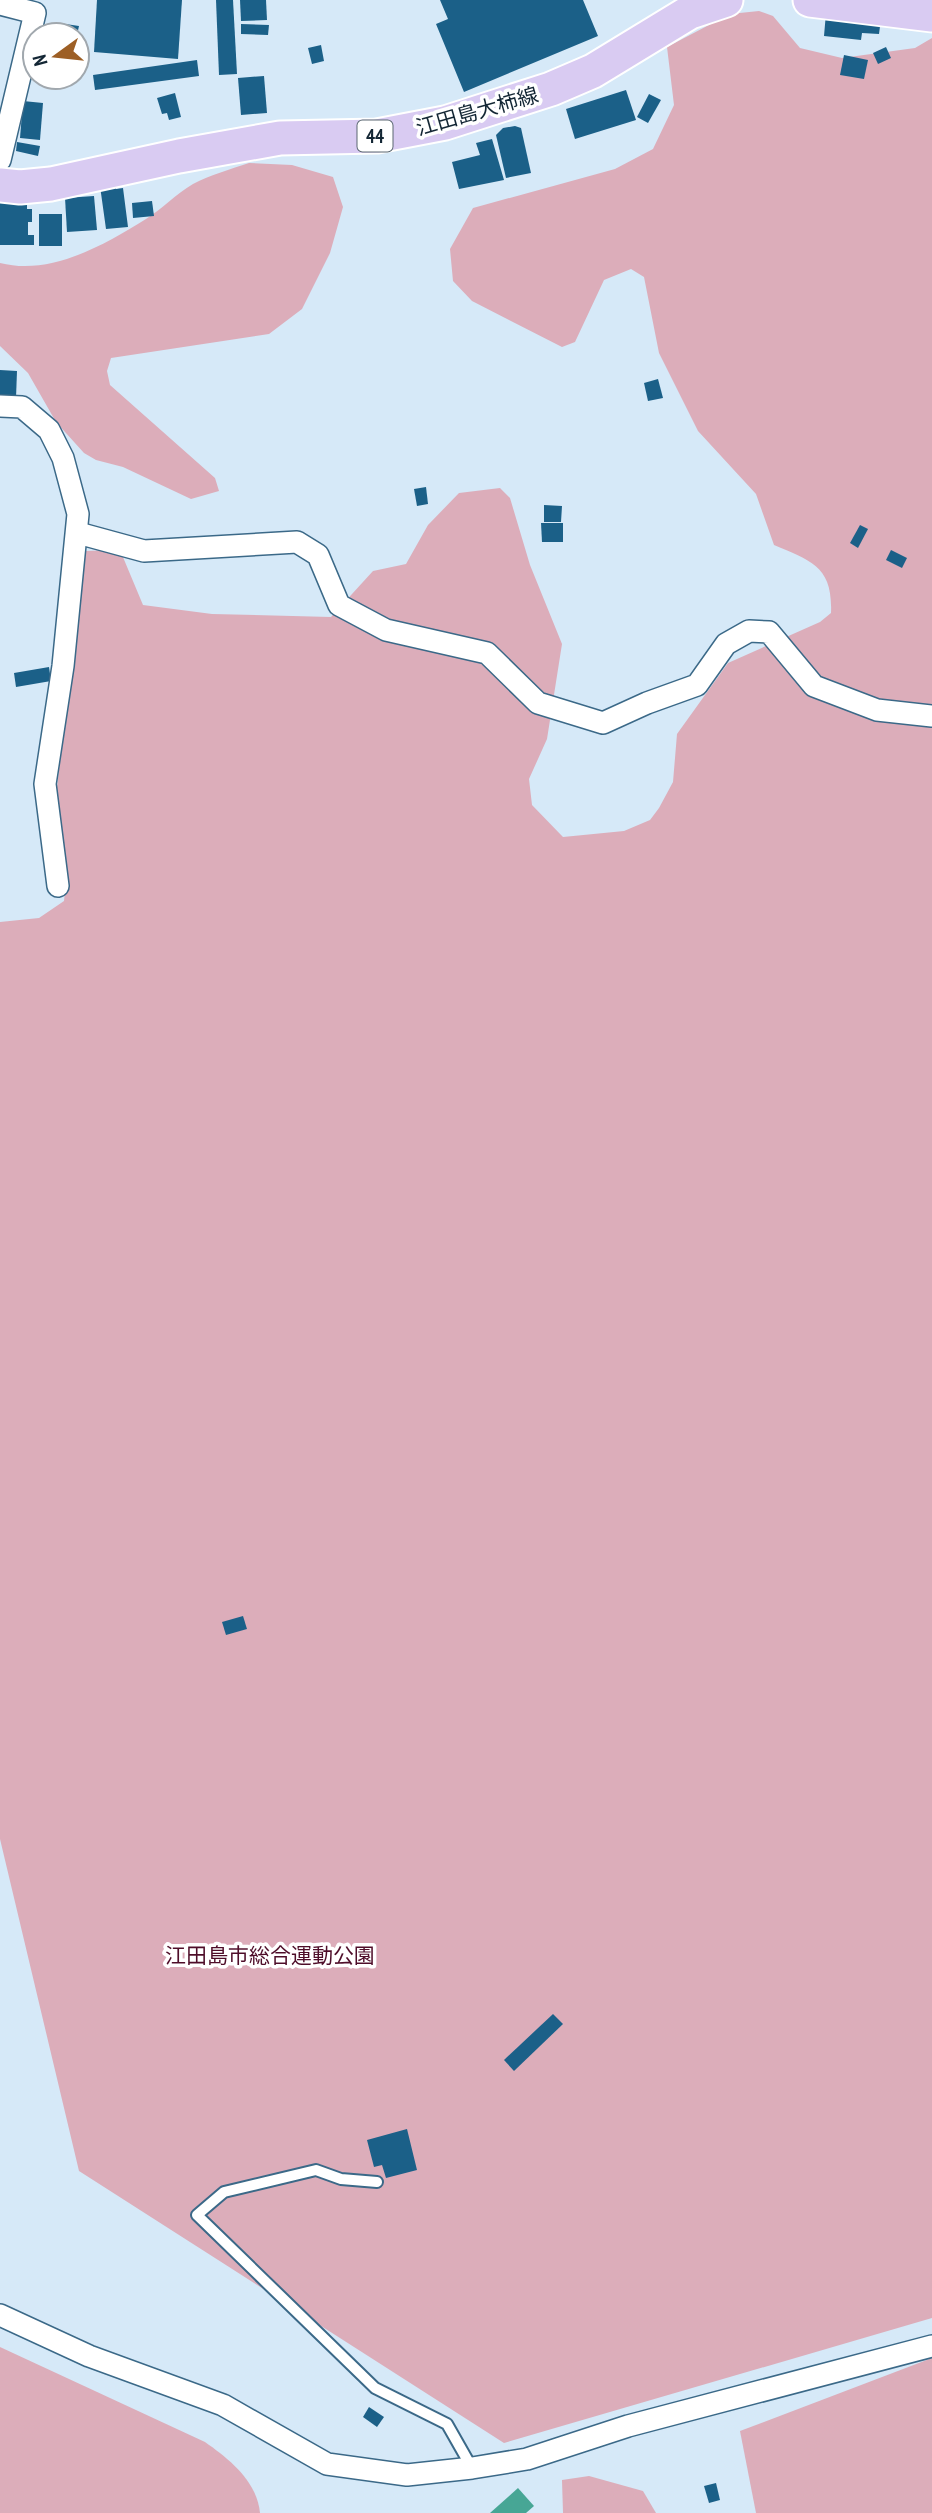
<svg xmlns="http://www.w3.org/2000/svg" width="932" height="2513" font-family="'PT Sans Narrow','Noto Sans JP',sans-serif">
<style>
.green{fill:#dcadba}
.water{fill:#47a695}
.building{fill:#1b6088}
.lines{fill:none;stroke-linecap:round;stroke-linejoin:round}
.service-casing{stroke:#3b6988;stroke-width:14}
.minor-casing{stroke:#3b6988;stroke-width:24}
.primary-casing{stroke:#fff;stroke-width:37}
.service{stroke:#fff;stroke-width:10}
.minor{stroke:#fff;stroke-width:21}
.primary{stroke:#d9cbf2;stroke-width:33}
.labels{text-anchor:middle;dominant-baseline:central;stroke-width:7;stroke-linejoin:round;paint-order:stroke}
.shield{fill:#fff;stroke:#5a6771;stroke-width:2}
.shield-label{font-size:19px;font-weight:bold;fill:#132634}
.street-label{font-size:21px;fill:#132634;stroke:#fff}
.park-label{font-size:21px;fill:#4e0d29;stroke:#fff}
</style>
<rect width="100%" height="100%" fill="#d6e9f8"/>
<g class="green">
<path d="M759,11L773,16L800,48L842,58L915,48L932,38V2318L504,2443L79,2171L0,1839V922L39,918L64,901L67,872L56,796L84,551L120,550L143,605L212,614L331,617L373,571L406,564L428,525L459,493L500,488L510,498L530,565L562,644L547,739L529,779L532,805L563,837L624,831L650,820L659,808L673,782L677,734L728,663L820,622L831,613C833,566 811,561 774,545L756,494L698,431L659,353L644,277L631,269L604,280L575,342L562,347L472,301L453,281L450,249L473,208L615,169L653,149L674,105L667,47L730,14Z"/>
<path d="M249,163L292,165L333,177L343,207L330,253L302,309L269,334L111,358L107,371L110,385L215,478L219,491L191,499L123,467L96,460L84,453L56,422L28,373L0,346V263C51,276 104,245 146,219C162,209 176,194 193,184C210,175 231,169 249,163Z"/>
<path d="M0,2347L205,2442C229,2459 257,2481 260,2513H0Z"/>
<polygon points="932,2358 932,2513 756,2513 740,2431"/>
<polygon points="589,2476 643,2491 656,2513 563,2513 562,2480"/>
</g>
<polygon class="water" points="518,2488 534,2506 526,2513 490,2513"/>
<g class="building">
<polygon points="97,0 182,0 178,59 94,52"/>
<polygon points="216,0 233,0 237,74 219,75"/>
<polygon points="240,0 266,0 267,20 241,21"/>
<polygon points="440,0 583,0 598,36 464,92 436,24 448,19"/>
<polygon points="826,13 881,19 879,34 862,33 861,40 824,36"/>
<polygon points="59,23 79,26 77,35 57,35"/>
<polygon points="241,24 269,25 268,35 241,34"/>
<polygon points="321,45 324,61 312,64 308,48"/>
<polygon points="886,47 891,58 878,64 873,53"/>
<polygon points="844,55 868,60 864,79 840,75"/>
<polygon points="197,60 199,76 95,90 93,75"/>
<polygon points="264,76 267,113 241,115 238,78"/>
<polygon points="50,77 70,77 69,85 49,81"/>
<polygon points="626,90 636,120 575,139 566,109"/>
<polygon points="175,93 181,117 169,120 167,113 162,114 157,98"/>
<polygon points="649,94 661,100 648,123 637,117"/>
<polygon points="23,101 43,103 40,140 20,138"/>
<polygon points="515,126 521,128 531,173 506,178 496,135 503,128"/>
<polygon points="492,139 504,180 459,189 452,162 480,155 476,143"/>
<polygon points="17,142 40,146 38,156 16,151"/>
<polygon points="115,184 116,189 123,188 128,227 106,229 100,186"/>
<polygon points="94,196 97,230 67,232 65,198"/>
<polygon points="152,201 154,216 133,218 132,203"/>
<polygon points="0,202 27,202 27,209 32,209 32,222 28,222 28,235 34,235 34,245 0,245"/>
<rect x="39" y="214" width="23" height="32"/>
<polygon points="0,370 17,371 16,398 0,398"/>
<polygon points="658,379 663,398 648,401 644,383"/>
<polygon points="426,487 428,504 417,506 414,489"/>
<polygon points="544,505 562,506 561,522 544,522"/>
<polygon points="541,523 563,523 563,542 542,542"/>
<polygon points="860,525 868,529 858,548 850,543"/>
<polygon points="891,550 907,558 902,568 886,560"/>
<polygon points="49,667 51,681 16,687 14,673"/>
<polygon points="243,1616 247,1629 226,1635 222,1622"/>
<polygon points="553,2014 563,2024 514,2071 504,2060"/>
<polygon points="407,2129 417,2170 386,2178 382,2165 374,2167 367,2140"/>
<polygon points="369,2407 384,2417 377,2427 363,2417"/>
<polygon points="716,2483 720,2500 709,2503 704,2486"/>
</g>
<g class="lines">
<g class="service-casing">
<polyline id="service" points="377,2182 341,2179 316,2170 224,2192 197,2215 375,2388 447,2424 472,2468"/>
</g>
<g class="minor-casing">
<g id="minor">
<polyline points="0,4 35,13 0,160"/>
<polyline points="0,406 22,407 49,430 63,458 78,514 63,666 45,784 58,886"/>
<polyline points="78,533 144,551 297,542 318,555 339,605 386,630 487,653 538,703 603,723 647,703 697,685 726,644 749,631 769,632 814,686 877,710 932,716"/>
<polyline points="0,2315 89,2356 223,2405 327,2464 407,2475 472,2468 527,2459 628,2426 932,2346"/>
</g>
</g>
<g class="primary-casing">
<g id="primary">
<polyline points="810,0 932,15"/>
<polyline points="0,185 20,187 51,184 179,156 280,138 377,136 445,123 551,89 593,71 690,12 726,0"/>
</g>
</g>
<use href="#service" class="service"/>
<use href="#minor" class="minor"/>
<use href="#primary" class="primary"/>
</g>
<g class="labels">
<rect class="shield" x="357.5" y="120.5" width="35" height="31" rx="5"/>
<g class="shield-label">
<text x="375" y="136">44</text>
</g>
<g class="street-label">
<text transform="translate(477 111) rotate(-16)">江田島大柿線</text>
</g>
<g class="park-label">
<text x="270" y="1955">江田島市総合運動公園</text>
</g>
</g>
<g transform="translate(56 56) rotate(255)"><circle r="33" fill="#ffffff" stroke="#a1a8ae" stroke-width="2"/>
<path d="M0-5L12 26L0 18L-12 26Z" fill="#9d5f25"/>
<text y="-10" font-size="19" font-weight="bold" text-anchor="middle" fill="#132634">N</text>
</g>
</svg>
